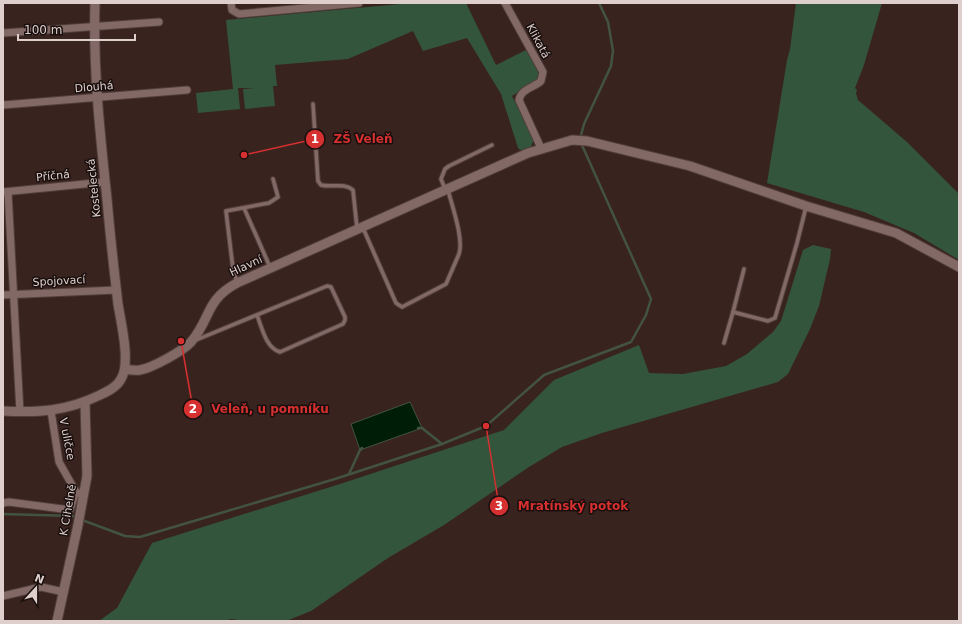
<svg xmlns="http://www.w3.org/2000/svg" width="962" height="624" font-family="'DejaVu Sans',sans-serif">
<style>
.green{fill:#33553b}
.water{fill:#001e07;stroke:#435342}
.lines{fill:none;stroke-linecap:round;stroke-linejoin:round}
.stream{stroke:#435342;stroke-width:2.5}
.service-casing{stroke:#513f3c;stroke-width:5.5}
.minor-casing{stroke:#513f3c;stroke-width:9}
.tertiary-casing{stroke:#513f3c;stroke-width:11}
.service{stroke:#836965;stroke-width:3.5}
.minor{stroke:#836965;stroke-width:7}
.tertiary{stroke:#836965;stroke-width:9}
.labels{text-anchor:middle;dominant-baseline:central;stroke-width:3;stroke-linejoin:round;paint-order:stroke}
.street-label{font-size:11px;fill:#decfcd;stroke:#190f0d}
.leader{fill:none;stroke:#d63030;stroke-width:1.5}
.callout-dot{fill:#d63030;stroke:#190f0d;stroke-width:1.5}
.mark-label{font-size:12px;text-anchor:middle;font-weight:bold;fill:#fff}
.callout-label{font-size:12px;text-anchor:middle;font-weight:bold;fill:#d63030;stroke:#190f0d;stroke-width:3;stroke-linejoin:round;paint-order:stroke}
</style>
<rect width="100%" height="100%" fill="#39231f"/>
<g class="green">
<polygon points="411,3 466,3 496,65 526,50 540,74 537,80 512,96 534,139 530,149 520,150 518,148 501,94 467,38 423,51 413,31 348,59 275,65 277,86 273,86 275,106 245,109 243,89 255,88 238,88 240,109 198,113 196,93 233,89 226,20"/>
<polygon points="796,3 882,3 864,65 855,88 857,90 856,93 858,100 907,142 959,194 959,260 914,233 864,212 767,183 787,60 790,49"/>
<polygon points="813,245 831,249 830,259 819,306 810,329 788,374 778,382 602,433 562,447 529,467 444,525 388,558 311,611 286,621 243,621 232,619 223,621 99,621 117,608 152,543 343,483 504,430 554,380 639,345 649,373 683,374 726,366 747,354 773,332 781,321 803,250"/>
</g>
<polygon class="water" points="410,402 422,428 360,450 351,424"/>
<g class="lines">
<g class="stream">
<polyline points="580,139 584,124 611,66 613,51 608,22 599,3"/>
<polyline points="418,428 422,428 442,444"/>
<polyline points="349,474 360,450 362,448"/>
<polyline points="3,514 73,516"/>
<polyline points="82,520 125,536 140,537 335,479 442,444 486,426 544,375 631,342 646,315 651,299 581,143"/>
</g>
<g class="service-casing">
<g id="service">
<path d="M313,104L318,181L321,185C331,188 344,182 353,190L357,228"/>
<polyline points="445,189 441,179 445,169 449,166 492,145"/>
<polyline points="244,208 270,267"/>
<path d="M363,228L396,303L402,307L446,284L459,254C464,239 452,206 448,190"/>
<polyline points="237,282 233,269 226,211 269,203 278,197 273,179"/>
<polyline points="733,312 744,269"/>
<path d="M196,340L327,286L331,287L345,317V320L343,324L280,352C266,348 262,328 257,315"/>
<polyline points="724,343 733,312 768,321 775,318 797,243 806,207"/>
</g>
</g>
<g class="minor-casing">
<g id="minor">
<polyline points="231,3 232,10 239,14 359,3"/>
<path d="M505,3L543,72L541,81C533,88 521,89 519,100L541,148"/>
<polyline points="3,33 159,22"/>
<polyline points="3,105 187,90"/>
<polyline points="3,192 105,182"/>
<polyline points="8,192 20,412"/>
<polyline points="3,295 116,290"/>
<polyline points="51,411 59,462 76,492"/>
<polyline points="3,503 9,502 70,510 76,492 84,495"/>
<polyline points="3,596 41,587 64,592"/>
</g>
</g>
<g class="tertiary-casing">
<g id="tertiary">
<path d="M125,369C130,370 135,371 140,370C152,368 183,351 191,342C211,319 205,300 237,283L528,153L572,140L587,141L690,166L806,206L896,233L959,267"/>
<path d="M3,411C39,413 67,411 100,395C108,391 117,387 121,379C131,363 121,323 118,304C114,270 110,234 107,199C100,134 93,69 95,3"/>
<polyline points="57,621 78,525 87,476 85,402"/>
</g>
</g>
<use href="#service" class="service"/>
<use href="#minor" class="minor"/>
<use href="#tertiary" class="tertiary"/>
</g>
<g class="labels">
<g class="street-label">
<text transform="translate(538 41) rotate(62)">Klikatá</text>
<text transform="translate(94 87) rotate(-5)">Dlouhá</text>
<text transform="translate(53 176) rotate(-6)">Příčná</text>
<text transform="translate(94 188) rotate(-96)">Kostelecká</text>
<text transform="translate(246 266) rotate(-25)">Hlavní</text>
<text transform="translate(59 281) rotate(-3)">Spojovací</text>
<text transform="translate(67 439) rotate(79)">V uličce</text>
<text transform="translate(68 510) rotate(-80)">K Cihelně</text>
</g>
</g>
<path class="leader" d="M244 155L315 139M181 341L193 409M486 426L499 506"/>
<g class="callout-dot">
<circle cx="244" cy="155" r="4"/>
<circle cx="181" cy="341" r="4"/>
<circle cx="486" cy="426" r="4"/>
<circle cx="315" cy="139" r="10"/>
<circle cx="193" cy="409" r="10"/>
<circle cx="499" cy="506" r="10"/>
</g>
<g class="mark-label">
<text x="315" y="143">1</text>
<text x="193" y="413">2</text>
<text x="499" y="510">3</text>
</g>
<g class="callout-label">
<text x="363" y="143">ZŠ Veleň</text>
<text x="270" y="413">Veleň, u pomníku</text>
<text x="573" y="510">Mratínský potok</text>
</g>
<rect width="962" height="624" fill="none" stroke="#decfcd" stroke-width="8"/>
<g transform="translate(36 588) rotate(21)" stroke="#190f0d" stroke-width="3" paint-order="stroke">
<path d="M0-3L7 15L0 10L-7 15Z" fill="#decfcd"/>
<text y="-6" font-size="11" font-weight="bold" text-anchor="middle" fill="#decfcd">N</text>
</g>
<path d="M18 34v6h117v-6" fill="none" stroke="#decfcd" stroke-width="2"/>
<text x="24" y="34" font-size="12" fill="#decfcd" stroke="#190f0d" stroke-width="3" paint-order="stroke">100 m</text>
</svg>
